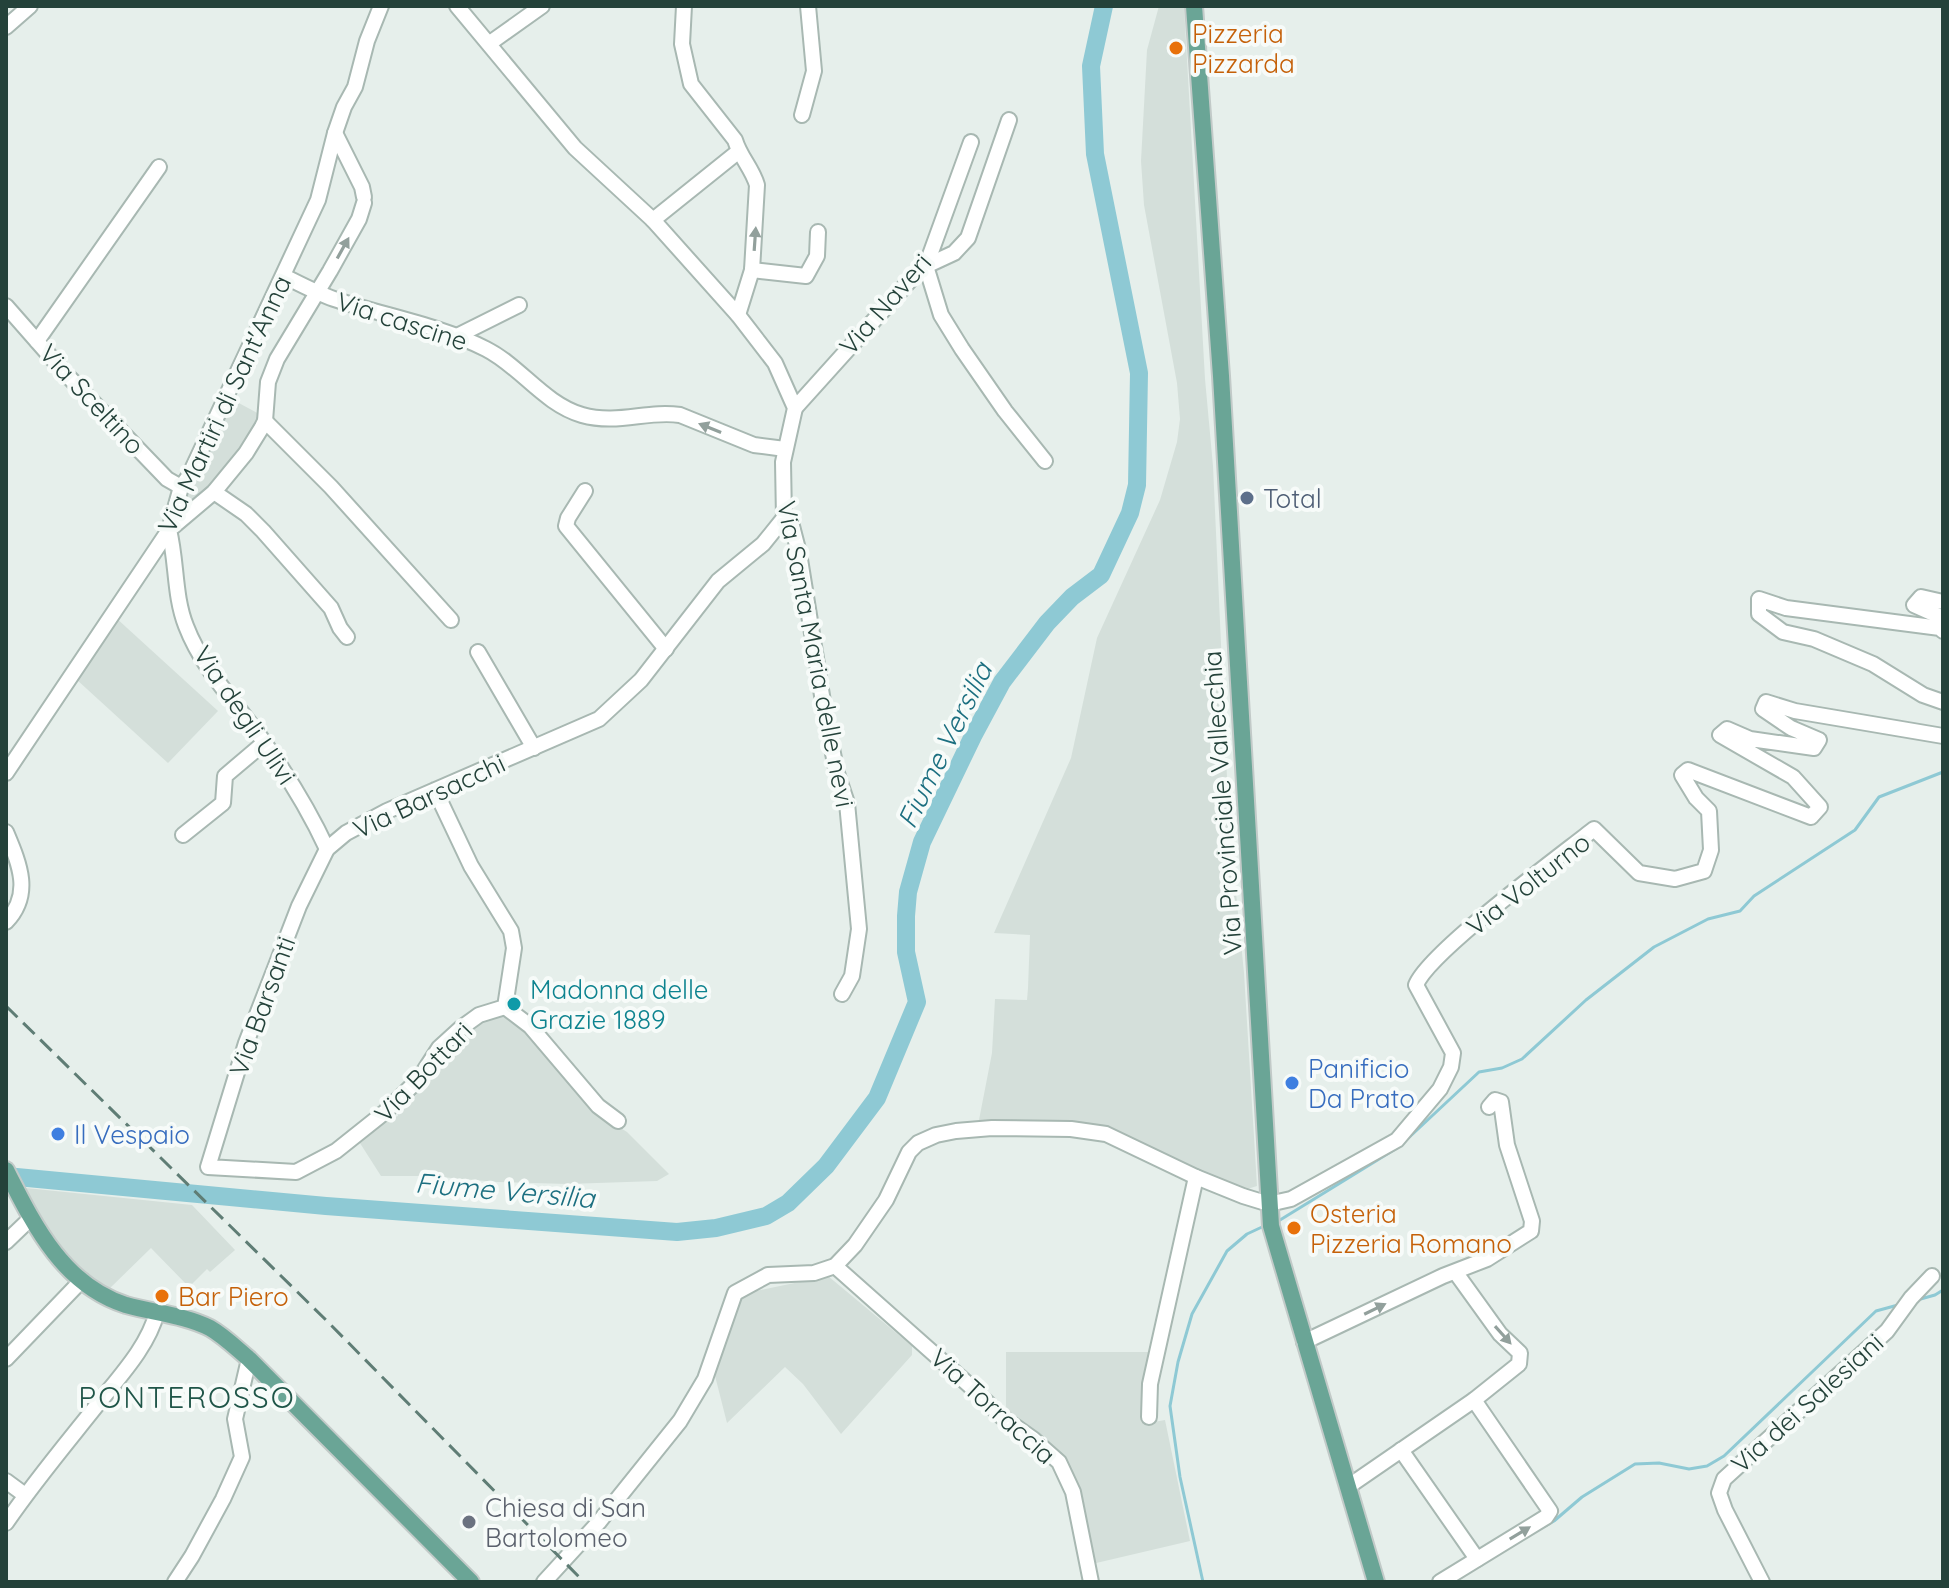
<svg xmlns="http://www.w3.org/2000/svg" width="1949" height="1588" font-family="Quicksand,sans-serif">
<style>
.built{fill:#d4dfda}
.lines{fill:none;stroke-linecap:round;stroke-linejoin:round}
.stream{stroke:#8ec9d4;stroke-width:3}
.river{stroke:#8ec9d4;stroke-width:18}
.minor-casing{stroke:#a8b8b2;stroke-width:18}
.major-casing{stroke:#c2cac8;stroke-width:20}
.minor{stroke:#fff;stroke-width:14}
.major{stroke:#6aa596;stroke-width:16}
.rail{stroke:#5f7d75;stroke-width:3;stroke-dasharray:16 8;stroke-linecap:butt}
.oneway{fill:#92a09c}
.food-dot{fill:#e8710a;stroke:#f7fbf9;stroke-width:3}
.service-dot{fill:#5c6f8a;stroke:#f7fbf9;stroke-width:3}
.culture-dot{fill:#0f9aa8;stroke:#f7fbf9;stroke-width:3}
.shop-dot{fill:#3f7fe0;stroke:#f7fbf9;stroke-width:3}
.worship-dot{fill:#6b7280;stroke:#f7fbf9;stroke-width:3}
.labels{text-anchor:middle;dominant-baseline:central;stroke-width:8;stroke-linejoin:round;paint-order:stroke}
.food-label{font-size:26px;fill:#c56008;stroke:#f7fbf9;text-anchor:start}
.street-label{font-size:26px;fill:#24423a;stroke:#f7fbf9}
.service-label{font-size:26px;fill:#4e5e75;stroke:#f7fbf9;text-anchor:start}
.culture-label{font-size:26px;fill:#0d838f;stroke:#f7fbf9;text-anchor:start}
.shop-label{font-size:26px;fill:#366cbe;stroke:#f7fbf9;text-anchor:start}
.worship-label{font-size:26px;fill:#5b616d;stroke:#f7fbf9;text-anchor:start}
.water-label{font-size:28px;font-style:italic;fill:#1c6f80;stroke:#f7fbf9}
.quarter-label{font-size:30px;letter-spacing:2px;fill:#1f5548;stroke:#f7fbf9}
</style>
<rect width="100%" height="100%" fill="#e6efeb"/>
<g class="built">
<polygon points="1159,6 1184,6 1205,379 1213,466 1229,822 1244,973 1257,1186 1244,1190 1101,1125 979,1120 992,1053 995,999 1027,1000 1028,988 1030,935 994,933 1071,758 1097,638 1160,500 1177,442 1180,419 1177,383 1144,205 1141,161 1147,50"/>
<polygon points="235,401 261,415 231,467 191,504 186,502 184,496 188,488"/>
<polygon points="115,617 218,711 168,763 76,679"/>
<polygon points="494,1013 507,1015 519,1023 600,1115 627,1132 669,1174 657,1181 567,1184 497,1182 429,1176 381,1176 358,1140 381,1122 398,1116 397,1107 415,1096 436,1071 441,1054"/>
<polygon points="26,1188 192,1205 235,1250 210,1272 207,1269 189,1287 151,1248 108,1290 80,1273 61,1252 43,1224"/>
<polygon points="828,1276 912,1346 912,1355 841,1434 803,1384 785,1367 727,1423 713,1368 733,1309 744,1297 756,1291"/>
<polygon points="1006,1352 1150,1352 1142,1385 1143,1424 1165,1420 1190,1541 1092,1564 1076,1491 1006,1415"/>
</g>
<g class="lines">
<g class="stream">
<polyline points="1403,1143 1479,1072 1502,1068 1522,1059 1586,1000 1654,947 1708,919 1740,911 1754,896 1855,830 1879,797 1943,772"/>
<polyline points="1280,1220 1397,1148"/>
<polyline points="1917,1300 1935,1295 1943,1290"/>
<polyline points="1538,1530 1554,1521 1582,1497 1635,1464 1659,1463 1689,1469 1707,1466 1724,1456 1876,1311 1898,1305"/>
<polyline points="1203,1582 1180,1477 1170,1406 1178,1362 1192,1314 1227,1251 1247,1234 1262,1227"/>
</g>
<polyline class="river" points="6,1176 326,1206 677,1232 716,1228 766,1216 788,1203 826,1166 877,1098 917,1002 906,952 906,916 908,892 922,842 973,736 1002,682 1047,623 1072,597 1101,575 1130,513 1137,485 1139,373 1095,154 1091,66 1104,6"/>
<g class="minor-casing">
<g id="minor">
<polyline points="457,6 575,148 653,220 738,315 775,363 795,408 783,462 784,518 792,526 799,553 825,714 837,773 847,803 859,929 852,976 842,994"/>
<path d="M684,6L682,44L691,84L735,140C740,157 752,168 757,185L752,270L738,315"/>
<polyline points="6,27 30,6"/>
<polyline points="490,43 542,6"/>
<polyline points="802,115 814,71 808,6"/>
<polyline points="1009,120 968,238 954,253 926,266 941,315 962,349 1005,411 1045,461"/>
<polyline points="335,133 362,187 364,197"/>
<polyline points="653,220 739,151"/>
<polyline points="752,270 806,276 817,256 818,232"/>
<path d="M284,276C300,284 317,293 334,299C384,316 439,325 486,349C520,366 544,404 582,415C618,425 647,410 680,415L754,445L785,449"/>
<polyline points="6,306 64,372 167,479 181,487"/>
<polyline points="457,336 519,305"/>
<polyline points="37,341 159,167"/>
<polyline points="795,408 913,277 926,266 971,142"/>
<polyline points="265,421 331,487 451,620"/>
<polyline points="585,491 568,518 566,526 666,649"/>
<polyline points="214,492 246,514 263,531 331,608 340,628 347,637"/>
<polyline points="1943,602 1921,597 1914,605 1943,618"/>
<polyline points="1943,631 1940,628 1786,608 1759,599 1759,614 1783,632 1814,639 1873,664 1923,695 1943,702"/>
<polyline points="478,652 534,748"/>
<polyline points="6,773 169,530 181,487 189,476 318,200 335,133 344,107 355,87 367,41 381,6"/>
<polyline points="435,790 471,866 511,931 514,948 505,1007 479,1015 461,1028 439,1048 419,1079 385,1112 336,1151 296,1172 208,1167 246,1043 299,906 327,849 346,833 387,811 599,719 641,680 718,581 763,544 784,518"/>
<path d="M6,832C19,863 33,894 6,922"/>
<polyline points="183,835 223,803 225,776 264,743"/>
<path d="M327,849C309,810 286,773 261,738C235,702 202,668 186,626C174,596 177,562 169,530L214,492L246,453L262,427L265,421L268,382L277,359L330,271L359,219L364,203"/>
<polyline points="505,1007 530,1026 598,1106 618,1121"/>
<polyline points="6,1242 31,1218"/>
<polyline points="835,1266 969,1385 1002,1417 1033,1439 1059,1462 1073,1492 1091,1582"/>
<polyline points="1304,1342 1443,1276 1487,1259 1531,1231 1532,1221 1507,1145 1501,1102 1495,1100 1489,1107"/>
<polyline points="6,1359 82,1280"/>
<polyline points="1149,1417 1150,1384 1196,1177"/>
<polyline points="1401,1450 1477,1559"/>
<polyline points="6,1481 25,1495"/>
<polyline points="1349,1486 1474,1400 1519,1364 1520,1353 1500,1334 1456,1273"/>
<path d="M6,1523C34,1482 66,1444 97,1405C119,1377 148,1347 157,1312"/>
<polyline points="175,1582 192,1556 223,1499 242,1457 235,1419 249,1359"/>
<path d="M544,1582L599,1522L680,1421L705,1379L735,1293L768,1275L814,1273L835,1266L855,1245L886,1200L909,1152L918,1143L936,1135L956,1131L992,1128L1071,1129L1106,1134L1196,1177L1243,1196L1269,1204L1291,1199L1397,1140L1440,1089L1451,1067L1453,1053L1416,985C1428,953 1560,856 1594,829L1639,873L1675,879L1704,871L1711,850L1709,811L1696,798L1682,775L1688,770L1811,817L1820,807L1793,777L1720,735L1727,729L1750,739L1814,748L1819,740L1791,728L1763,709L1766,702L1795,711L1943,736"/>
<polyline points="1440,1582 1546,1517 1550,1511 1474,1400"/>
<polyline points="1762,1582 1725,1510 1719,1493 1724,1479 1887,1331 1911,1298 1932,1276"/>
</g>
</g>
<g class="major-casing">
<g id="major">
<polyline points="1194,6 1221,376 1271,1226 1376,1582"/>
<path d="M6,1170C34,1225 63,1285 126,1305C154,1313 184,1315 210,1328C224,1336 236,1348 249,1359L471,1582"/>
</g>
</g>
<use href="#minor" class="minor"/>
<use href="#major" class="major"/>
<polyline class="rail" points="6,1006 329,1323 584,1582"/>
</g>
<defs><path id="oneway-solid" d="M-6-.8H1V-3.2L6.5 0L1 3.2V.8H-6Z" transform="scale(2)"/></defs>
<g class="oneway">
<use href="#oneway-solid" transform="translate(755 239) rotate(-86)"/>
<use href="#oneway-solid" transform="translate(343 248) rotate(-61)"/>
<use href="#oneway-solid" transform="translate(710 428) rotate(-158)"/>
<use href="#oneway-solid" transform="translate(1375 1309) rotate(-26)"/>
<use href="#oneway-solid" transform="translate(1503 1335) rotate(48)"/>
<use href="#oneway-solid" transform="translate(1520 1533) rotate(-31)"/>
</g>
<g class="food-dot">
<circle cx="1176" cy="48" r="8"/>
<circle cx="1294" cy="1228" r="8"/>
<circle cx="162" cy="1296" r="8"/>
</g>
<circle class="service-dot" cx="1247" cy="498" r="8"/>
<circle class="culture-dot" cx="514" cy="1004" r="8"/>
<g class="shop-dot">
<circle cx="1292" cy="1083" r="8"/>
<circle cx="58" cy="1134" r="8"/>
</g>
<circle class="worship-dot" cx="469" cy="1522" r="8"/>
<g class="labels">
<g class="food-label">
<text x="1192" y="33">Pizzeria<tspan x="1192" dy="30">Pizzarda</tspan></text>
<text x="1310" y="1213">Osteria<tspan x="1310" dy="30">Pizzeria Romano</tspan></text>
<text x="178" y="1296">Bar Piero</text>
</g>
<g class="street-label">
<text transform="translate(885 304) rotate(-49)">Via Naveri</text>
<text transform="translate(402 321) rotate(18)">Via cascine</text>
<text transform="translate(92 399) rotate(47)">Via Sceltino</text>
<text transform="translate(224 404) rotate(-65)">Via Martiri di Sant'Anna</text>
<text transform="translate(816 654) rotate(79)">Via Santa Maria delle nevi</text>
<text transform="translate(245 715) rotate(56)">Via degli Ulivi</text>
<text transform="translate(429 796) rotate(-25)">Via Barsacchi</text>
<text transform="translate(1222 803) rotate(-94)">Via Provinciale Vallecchia</text>
<text transform="translate(1528 884) rotate(-38)">Via Volturno</text>
<text transform="translate(262 1006) rotate(-70)">Via Barsanti</text>
<text transform="translate(423 1072) rotate(-46)">Via Bottari</text>
<text transform="translate(1807 1403) rotate(-42)">Via dei Salesiani</text>
<text transform="translate(993 1406) rotate(42)">Via Torraccia</text>
</g>
<g class="service-label">
<text x="1263" y="498">Total</text>
</g>
<g class="culture-label">
<text x="530" y="989">Madonna delle<tspan x="530" dy="30">Grazie 1889</tspan></text>
</g>
<g class="shop-label">
<text x="1308" y="1068">Panificio<tspan x="1308" dy="30">Da Prato</tspan></text>
<text x="74" y="1134">Il Vespaio</text>
</g>
<g class="worship-label">
<text x="485" y="1507">Chiesa di San<tspan x="485" dy="30">Bartolomeo</tspan></text>
</g>
<g class="water-label">
<text transform="translate(944 745) rotate(-64)">Fiume Versilia</text>
<text transform="translate(505 1190) rotate(5)">Fiume Versilia</text>
</g>
<g class="quarter-label">
<text x="187" y="1397">PONTEROSSO</text>
</g>
</g>
<rect width="1949" height="1588" fill="none" stroke="#24423a" stroke-width="16"/>
</svg>
